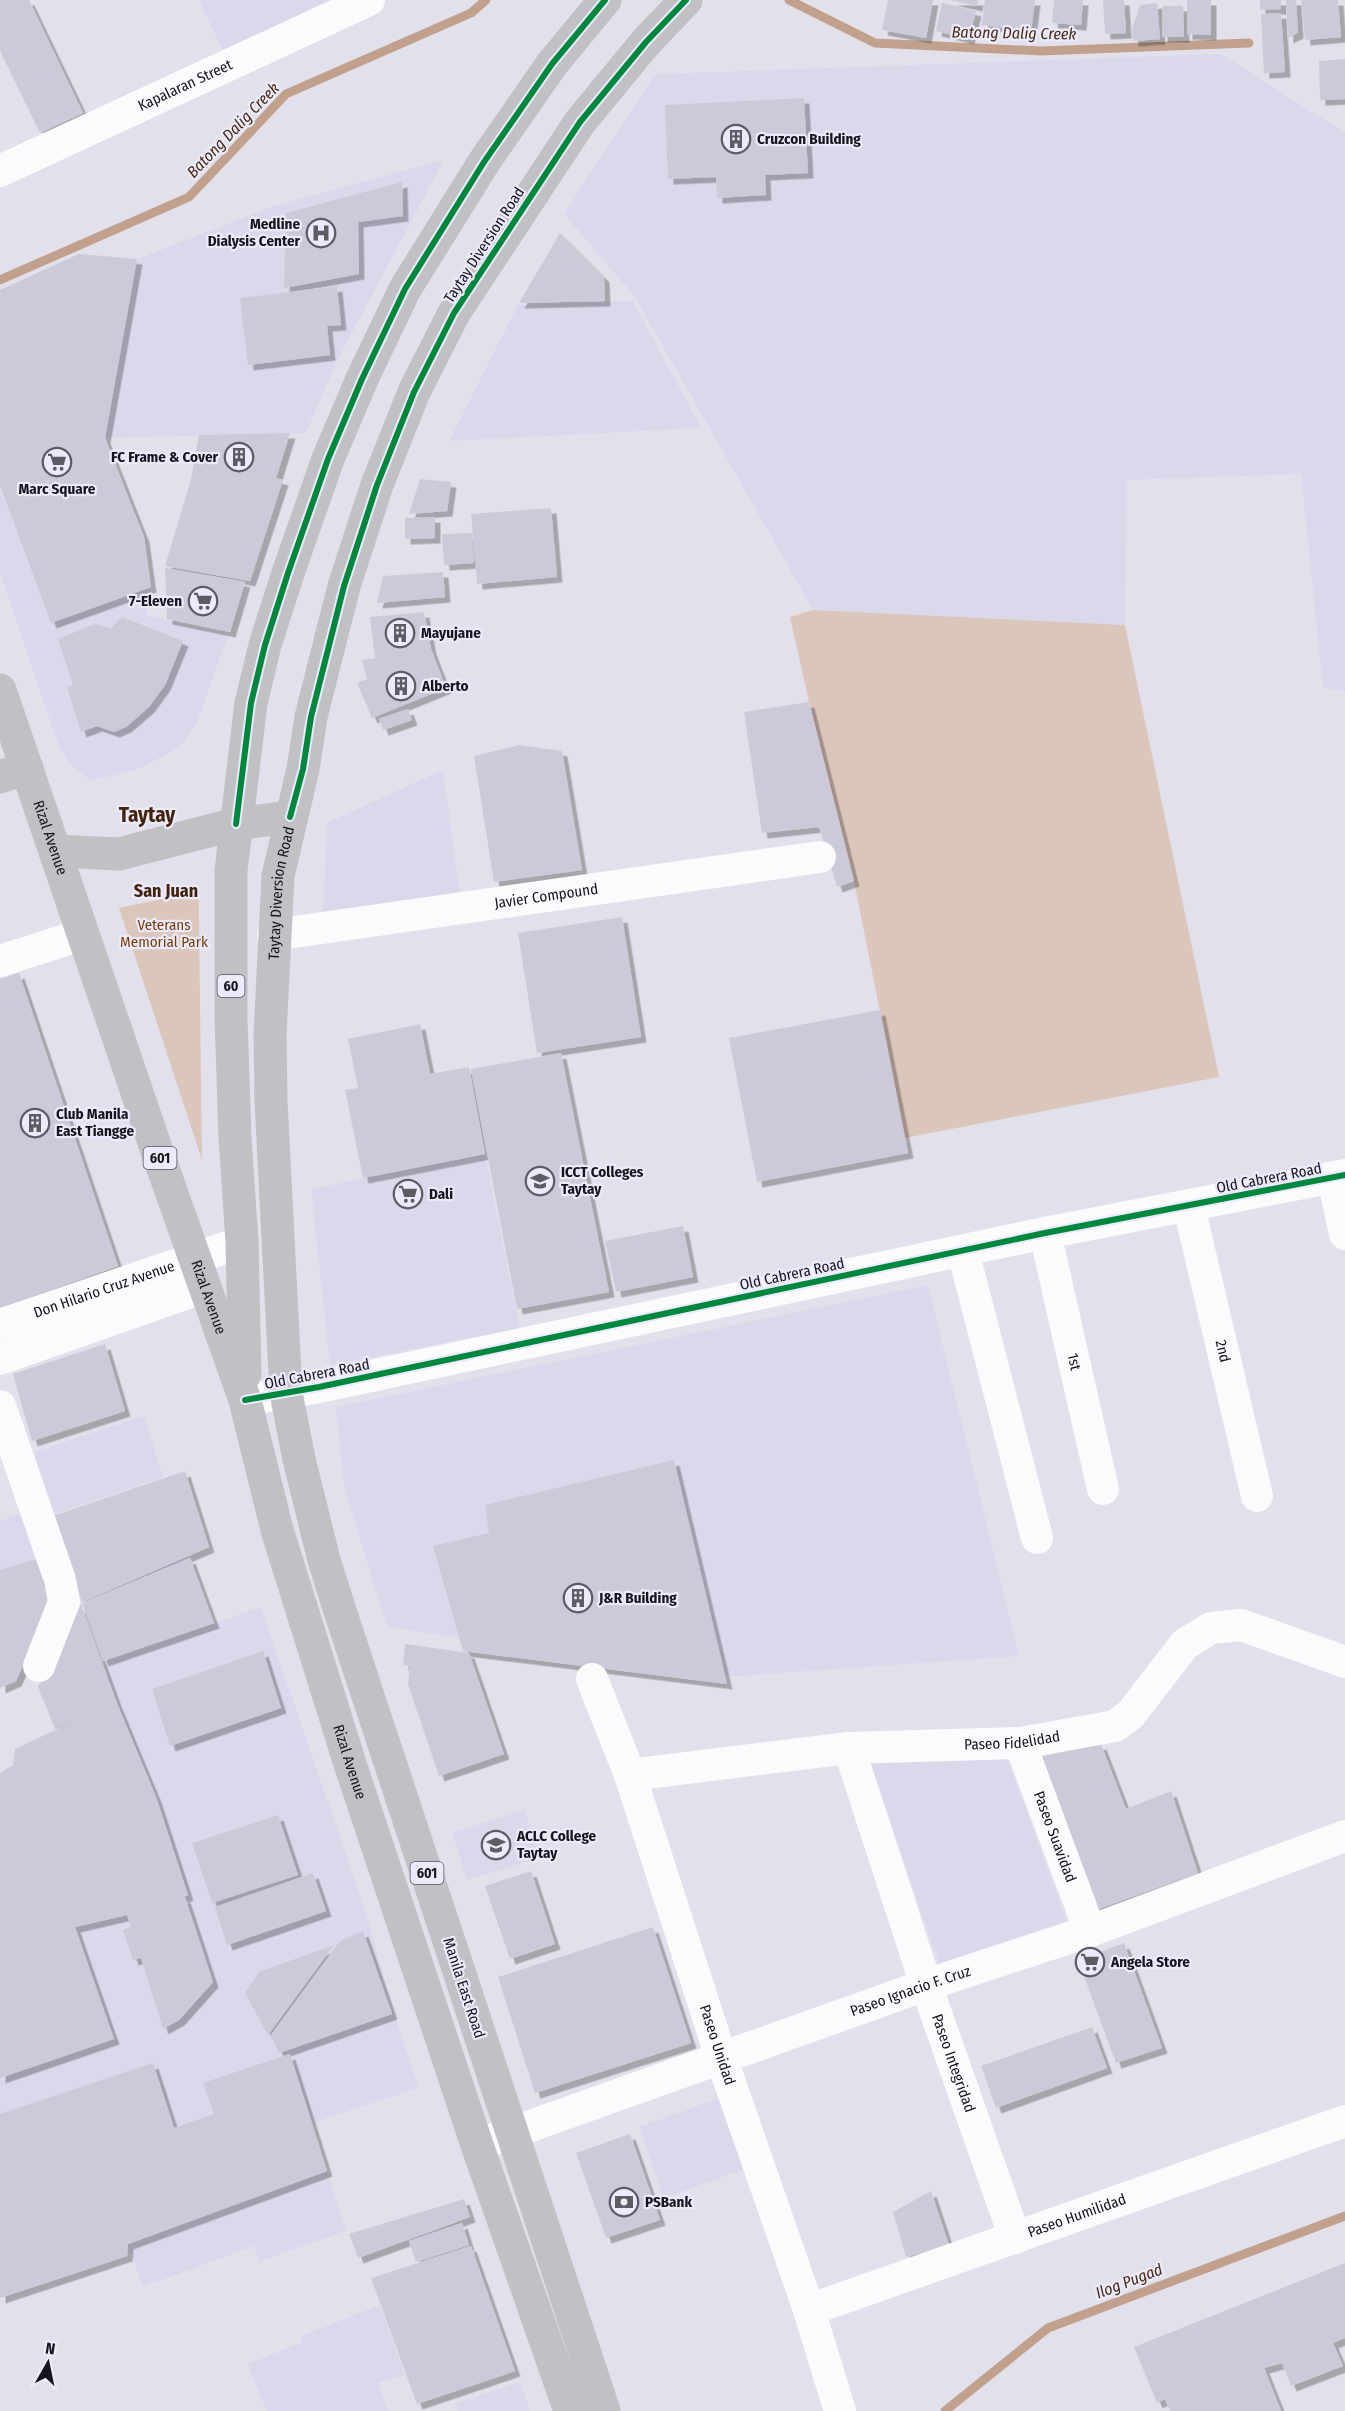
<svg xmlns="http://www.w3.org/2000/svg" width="1345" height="2411" font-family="'Fira Sans Condensed',sans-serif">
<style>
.built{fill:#dad9ec}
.green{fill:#dbc6bb}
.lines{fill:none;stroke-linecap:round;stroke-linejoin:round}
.stream{stroke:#c1a18d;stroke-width:9}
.building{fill:#cccad9;filter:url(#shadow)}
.minor{stroke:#fbfafc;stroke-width:32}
.major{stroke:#c1c0c5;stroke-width:33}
.cycleway-casing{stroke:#ebeafd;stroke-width:10}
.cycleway{stroke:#00873e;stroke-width:6}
.labels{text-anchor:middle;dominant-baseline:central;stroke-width:4.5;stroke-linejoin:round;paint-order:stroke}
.shield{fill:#ebeafd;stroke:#565560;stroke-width:1.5}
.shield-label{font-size:14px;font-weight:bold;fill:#16151c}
.street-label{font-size:15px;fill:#16151c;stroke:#ebeafd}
.poi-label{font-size:15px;font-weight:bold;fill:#16151c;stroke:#ebeafd;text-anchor:start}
.park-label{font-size:15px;fill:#783f04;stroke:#ebeafd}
.water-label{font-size:16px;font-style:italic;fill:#4a2a10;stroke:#ebeafd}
.quarter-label{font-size:18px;font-weight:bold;fill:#422309;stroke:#ebeafd}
.district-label{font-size:21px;font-weight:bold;fill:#422309;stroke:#ebeafd}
</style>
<defs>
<filter id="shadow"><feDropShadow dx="5.5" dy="5.5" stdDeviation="0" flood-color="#0004"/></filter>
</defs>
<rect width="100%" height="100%" fill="#e2e1eb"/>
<g class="built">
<polygon points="199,0 338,0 224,53"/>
<polygon points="1221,54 1345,133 1345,691 1323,688 1301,474 1127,480 1125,625 813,610 635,297 564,214 655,74"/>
<polygon points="444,160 339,357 306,433 105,438 144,537 151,587 146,615 228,635 198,720 181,746 143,767 114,776 90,780 70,765 57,741 0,573 0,290 79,254 137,259 277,205"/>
<polygon points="633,301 701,428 449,441 518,305"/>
<polygon points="443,770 460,894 323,914 327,823"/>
<polygon points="485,1154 520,1328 330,1365 311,1189"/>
<polygon points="928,1285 1019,1656 724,1677 387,1627 344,1487 336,1407"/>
<polygon points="144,1416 163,1477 53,1514 34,1452"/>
<polygon points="21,1514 36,1559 0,1572 0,1521"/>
<polygon points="261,1607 366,1913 395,2016 419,2088 312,2123 346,2231 259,2262 254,2246 143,2287 128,2246 0,2298 0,1824 134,1749 104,1663"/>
<polygon points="1007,1758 1067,1922 940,1966 870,1762"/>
<polygon points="525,1810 539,1858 467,1880 452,1832"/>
<polygon points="728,2095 753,2166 664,2198 639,2127"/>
<polygon points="380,2305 405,2375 378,2383 388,2411 267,2411 247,2364 303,2342 301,2336"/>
<polygon points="520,2382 530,2411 458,2411 455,2404"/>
</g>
<g class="green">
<polygon points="813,610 1125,625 1219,1077 905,1138 854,881 809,702 790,617"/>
<polygon points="199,891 199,922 202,1160 119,908"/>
</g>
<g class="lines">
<g class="stream">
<polyline points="789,0 875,43 1041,51 1249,43"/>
<polyline points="0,280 189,197 286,94 471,13 486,0"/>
<polyline points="945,2411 1048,2328 1345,2216"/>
</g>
</g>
<g class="building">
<polygon points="0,0 29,0 83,113 40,133 0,51"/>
<polygon points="888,0 933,0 926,38 882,30"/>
<polygon points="950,0 978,0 977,6"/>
<polygon points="985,0 1035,0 1031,31 982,25"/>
<polygon points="1054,0 1083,0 1081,25 1052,23"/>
<polygon points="1103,0 1124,0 1126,33 1105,34"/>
<polygon points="1187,0 1211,0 1211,35 1187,34"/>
<polygon points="1260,0 1281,0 1281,9 1260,10"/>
<polygon points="1286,0 1296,0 1298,33 1288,38"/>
<polygon points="1301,0 1338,0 1341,37 1305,40"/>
<polygon points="942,3 976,11 969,39 936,31"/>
<polygon points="1157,3 1160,39 1133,41 1132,29 1140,5"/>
<polygon points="1163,6 1183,6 1184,37 1162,37"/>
<polygon points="1281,13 1285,72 1264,73 1261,14"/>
<polygon points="1345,59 1345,99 1320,100 1319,61"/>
<polygon points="804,98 808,173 765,175 766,195 717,198 716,177 668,179 665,105"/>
<polygon points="402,182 403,216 358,222 359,274 284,288 286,213"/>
<polygon points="560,233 604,277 605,301 519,303"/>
<polygon points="79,254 137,259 105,438 144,537 151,587 51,623 0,485 0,290"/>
<polygon points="337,286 341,325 327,326 330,355 248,365 240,298"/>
<polygon points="290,433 276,478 283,480 250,581 165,566 191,479 199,435"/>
<polygon points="420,479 451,482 447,511 409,514"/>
<polygon points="551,508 557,577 477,584 471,514"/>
<polygon points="435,517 435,538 405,539 405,518"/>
<polygon points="472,533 474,563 444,565 442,534"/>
<polygon points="165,568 245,582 230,632 167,619"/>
<polygon points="443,572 445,597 377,603 383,576"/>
<polygon points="424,612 431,649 446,688 372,718 357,683 367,679 362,660 375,658 370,617"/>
<polygon points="122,617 183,641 165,685 149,707 126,727 114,732 97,726 81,732 67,687 73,685 58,639 95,624 111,628"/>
<polygon points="809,702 854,881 837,887 819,827 762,833 744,712"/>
<polygon points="408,709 412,720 383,730 379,719"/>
<polygon points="519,745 562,751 582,870 494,882 474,756"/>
<polygon points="622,917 641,1037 537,1053 518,933"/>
<polygon points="19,973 118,1266 0,1308 0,979"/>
<polygon points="880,1010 908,1153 757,1182 729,1038"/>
<polygon points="420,1024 430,1074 469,1067 485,1154 363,1178 345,1090 358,1088 348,1039"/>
<polygon points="561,1053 609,1292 517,1309 471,1069"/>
<polygon points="683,1226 693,1277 616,1292 605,1241"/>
<polygon points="105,1344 125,1411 32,1441 13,1374"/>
<polygon points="674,1460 727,1684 463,1651 433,1546 489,1533 485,1505"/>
<polygon points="185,1471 209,1547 82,1602 53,1516"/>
<polygon points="190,1558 214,1623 103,1661 82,1603"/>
<polygon points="36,1559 50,1604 16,1681 0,1688 0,1570"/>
<polygon points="81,1604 116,1701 156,1797 188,1895 174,1901 185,1897 213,1982 179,2020 163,2029 141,1958 133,1960 123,1930 131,1927 127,1915 75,1927 114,2039 0,2078 0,1773 13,1765 15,1749 112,1703 55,1729 38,1687"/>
<polygon points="405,1644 469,1653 504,1754 439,1776 408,1684 410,1666 403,1665"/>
<polygon points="263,1651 281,1708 170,1746 152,1689"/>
<polygon points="1101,1744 1126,1809 1171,1791 1198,1873 1093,1911 1040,1757"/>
<polygon points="278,1815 298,1875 212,1903 192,1843"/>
<polygon points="531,1871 555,1944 510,1959 485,1886"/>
<polygon points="313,1873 326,1911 227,1945 215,1907"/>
<polygon points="653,1927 691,2043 535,2093 498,1977"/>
<polygon points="363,1931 392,2014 279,2053 271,2035 340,1941"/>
<polygon points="1124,1943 1162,2048 1116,2063 1078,1960"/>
<polygon points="334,1945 268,2035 245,1993 259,1972"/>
<polygon points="1092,2027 1107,2068 996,2108 981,2066"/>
<polygon points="290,2054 327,2171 128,2244 127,2256 0,2298 0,2114 153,2063 174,2128 214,2114 203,2083"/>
<polygon points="630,2134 660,2220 606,2238 576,2153"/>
<polygon points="931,2191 949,2245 906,2257 893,2212"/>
<polygon points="464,2199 470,2217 358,2258 349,2234"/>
<polygon points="462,2223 469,2245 416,2262 409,2241"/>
<polygon points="471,2246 515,2371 417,2404 371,2278"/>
<polygon points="1345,2263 1345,2338 1333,2343 1343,2366 1291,2386 1282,2363 1264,2368 1281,2411 1170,2411 1165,2399 1157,2403 1134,2347"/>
</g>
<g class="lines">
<g class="minor">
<path id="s1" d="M0,171L369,0"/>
<path id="s2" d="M273,935L820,857"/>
<polyline points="0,961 84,934"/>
<polyline points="1333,1178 1345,1234"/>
<path id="s3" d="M1189,1207L1257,1496"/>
<path id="s4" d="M1045,1233L1103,1489"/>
<polyline points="963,1251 1037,1538"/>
<path id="s5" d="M0,1325L242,1242"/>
<polyline points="0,1359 205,1287"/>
<polyline points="245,1400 319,1387 1045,1233 1345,1175"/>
<polyline points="0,1406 60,1580 64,1602 39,1666"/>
<path id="s6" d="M592,1679L630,1775L721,2057L809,2310L840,2411"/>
<path id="s7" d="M1020,1743L1090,1931"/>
<path id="s8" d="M849,1748L926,1985L1015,2238"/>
<path id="s9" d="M630,1775L849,1748L1020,1743L1115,1726L1130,1715L1185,1644L1211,1628L1241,1625L1345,1662"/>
<path id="s10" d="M477,2145L926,1985L1090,1931L1345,1836"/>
<path id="s11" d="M809,2310L1345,2121"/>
</g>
<g class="major">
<path id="s12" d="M0,690L159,1157L245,1400L277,1530L351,1767L477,2145L570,2411"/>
<polyline points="0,777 27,768"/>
<polyline points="55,851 119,854 236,824 290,817"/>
<polyline points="245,1374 242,1242 235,1138 231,1018 231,871 251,703 265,645 288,573 328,459 362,379 405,289 484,162 552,64 605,0"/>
<path id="s13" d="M604,2411L341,1614L324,1560L299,1459L286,1393L271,1101L270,1034L278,876L303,769L311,717L344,586L377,485L414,392L454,313L580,122L646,42L686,0"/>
</g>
<g class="cycleway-casing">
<g id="cycleway">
<polyline points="290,817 303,769 311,717 344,586 377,485 414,392 454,313 580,122 646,42 686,0"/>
<polyline points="236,824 251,703 265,645 288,573 328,459 362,379 405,289 484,162 552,64 605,0"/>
<polyline points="245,1400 319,1387 1045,1233 1345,1175"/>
</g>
</g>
<use href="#cycleway" class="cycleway"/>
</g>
<defs>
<g id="building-ring" transform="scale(1.5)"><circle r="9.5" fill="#ebeafd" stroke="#5d5c64" stroke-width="1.5"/><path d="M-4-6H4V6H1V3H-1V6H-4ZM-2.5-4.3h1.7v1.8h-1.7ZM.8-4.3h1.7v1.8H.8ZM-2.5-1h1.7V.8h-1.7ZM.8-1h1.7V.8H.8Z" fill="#5d5c64"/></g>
<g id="hospital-ring" transform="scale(1.5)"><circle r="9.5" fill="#ebeafd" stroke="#5d5c64" stroke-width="1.5"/><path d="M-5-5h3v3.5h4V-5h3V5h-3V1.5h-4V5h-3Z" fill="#5d5c64"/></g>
<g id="supermarket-ring" transform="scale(1.5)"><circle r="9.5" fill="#ebeafd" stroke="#5d5c64" stroke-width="1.5"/><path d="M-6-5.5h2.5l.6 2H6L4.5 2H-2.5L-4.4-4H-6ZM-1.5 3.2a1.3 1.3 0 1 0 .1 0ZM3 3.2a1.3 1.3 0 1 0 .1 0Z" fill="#5d5c64"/></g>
<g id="university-ring" transform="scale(1.5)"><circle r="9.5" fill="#ebeafd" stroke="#5d5c64" stroke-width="1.5"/><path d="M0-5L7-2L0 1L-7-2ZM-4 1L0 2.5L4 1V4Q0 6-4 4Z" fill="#5d5c64"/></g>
<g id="bank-ring" transform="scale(1.5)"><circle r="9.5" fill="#ebeafd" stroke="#5d5c64" stroke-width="1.5"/><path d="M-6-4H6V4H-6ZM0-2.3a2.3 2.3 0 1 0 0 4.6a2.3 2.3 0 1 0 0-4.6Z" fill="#5d5c64"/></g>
</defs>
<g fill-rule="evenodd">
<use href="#building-ring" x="736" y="139"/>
<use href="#hospital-ring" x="321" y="233"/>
<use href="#building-ring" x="239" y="457"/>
<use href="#supermarket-ring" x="57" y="462"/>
<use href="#supermarket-ring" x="203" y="601"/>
<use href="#building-ring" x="400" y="633"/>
<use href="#building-ring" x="401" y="686"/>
<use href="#building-ring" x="35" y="1123"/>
<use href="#university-ring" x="540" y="1181"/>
<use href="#supermarket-ring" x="408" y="1194"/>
<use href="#building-ring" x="578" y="1598"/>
<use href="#university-ring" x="496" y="1845"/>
<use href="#supermarket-ring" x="1090" y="1962"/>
<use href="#bank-ring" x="624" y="2202"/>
</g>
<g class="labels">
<g class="shield">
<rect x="217.5" y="975" width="27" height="22" rx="4.5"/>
<rect x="143.5" y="1147" width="33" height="22" rx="4.5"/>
<rect x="410.5" y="1862" width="33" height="22" rx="4.5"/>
</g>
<g class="shield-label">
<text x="231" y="986">60</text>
<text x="160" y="1158">601</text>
<text x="427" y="1873">601</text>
</g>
<g class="street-label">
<text stroke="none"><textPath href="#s1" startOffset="204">Kapalaran Street</textPath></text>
<text transform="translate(484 245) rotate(-57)">Taytay Diversion Road</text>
<text stroke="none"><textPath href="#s12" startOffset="156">Rizal Avenue</textPath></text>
<text stroke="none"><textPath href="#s13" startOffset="1568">Taytay Diversion Road</textPath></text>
<text stroke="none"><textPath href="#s2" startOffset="276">Javier Compound</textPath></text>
<text transform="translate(1269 1178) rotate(-11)">Old Cabrera Road</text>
<text transform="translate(792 1274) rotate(-12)">Old Cabrera Road</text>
<text stroke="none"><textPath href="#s5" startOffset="110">Don Hilario Cruz Avenue</textPath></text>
<text stroke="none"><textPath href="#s12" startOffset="642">Rizal Avenue</textPath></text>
<text stroke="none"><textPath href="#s3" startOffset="148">2nd</textPath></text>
<text stroke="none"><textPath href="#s4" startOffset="132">1st</textPath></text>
<text transform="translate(317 1374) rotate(-11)">Old Cabrera Road</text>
<text stroke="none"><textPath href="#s9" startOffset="384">Paseo Fidelidad</textPath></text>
<text stroke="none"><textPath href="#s12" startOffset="1128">Rizal Avenue</textPath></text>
<text stroke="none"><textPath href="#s7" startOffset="100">Paseo Suavidad</textPath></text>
<text transform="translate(464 1988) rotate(72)">Manila East Road</text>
<text stroke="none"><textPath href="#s10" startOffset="460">Paseo Ignacio F. Cruz</textPath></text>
<text stroke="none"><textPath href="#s6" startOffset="387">Paseo Unidad</textPath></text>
<text stroke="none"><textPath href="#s8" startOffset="332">Paseo Integridad</textPath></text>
<text stroke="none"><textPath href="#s11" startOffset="284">Paseo Humilidad</textPath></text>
</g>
<g class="poi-label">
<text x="757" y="139">Cruzcon Building</text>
<text x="300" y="224" text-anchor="end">Medline<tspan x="300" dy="17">Dialysis Center</tspan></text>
<text x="218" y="457" text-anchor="end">FC Frame &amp; Cover</text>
<text x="57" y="489" text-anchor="middle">Marc Square</text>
<text x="182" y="601" text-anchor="end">7-Eleven</text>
<text x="421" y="633">Mayujane</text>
<text x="422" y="686">Alberto</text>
<text x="56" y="1114">Club Manila<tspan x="56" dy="17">East Tiangge</tspan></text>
<text x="561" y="1172">ICCT Colleges<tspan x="561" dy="17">Taytay</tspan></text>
<text x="429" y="1194">Dali</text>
<text x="599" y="1598">J&amp;R Building</text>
<text x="517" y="1836">ACLC College<tspan x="517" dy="17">Taytay</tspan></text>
<text x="1111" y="1962">Angela Store</text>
<text x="645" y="2202">PSBank</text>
</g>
<g class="park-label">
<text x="164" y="925">Veterans<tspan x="164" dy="17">Memorial Park</tspan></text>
</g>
<g class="water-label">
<text transform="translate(1014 33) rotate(1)">Batong Dalig Creek</text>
<text transform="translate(233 130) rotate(-46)">Batong Dalig Creek</text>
<text transform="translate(1129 2281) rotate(-21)">Ilog Pugad</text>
</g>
<g class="quarter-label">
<text x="166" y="891">San Juan</text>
</g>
<g class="district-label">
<text x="147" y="815">Taytay</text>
</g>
</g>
<g transform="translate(48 2363) rotate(9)" stroke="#ebeafd" stroke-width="4.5" paint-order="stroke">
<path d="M0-4.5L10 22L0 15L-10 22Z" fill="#16151c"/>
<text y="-9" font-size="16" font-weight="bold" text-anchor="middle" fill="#16151c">N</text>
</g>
</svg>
